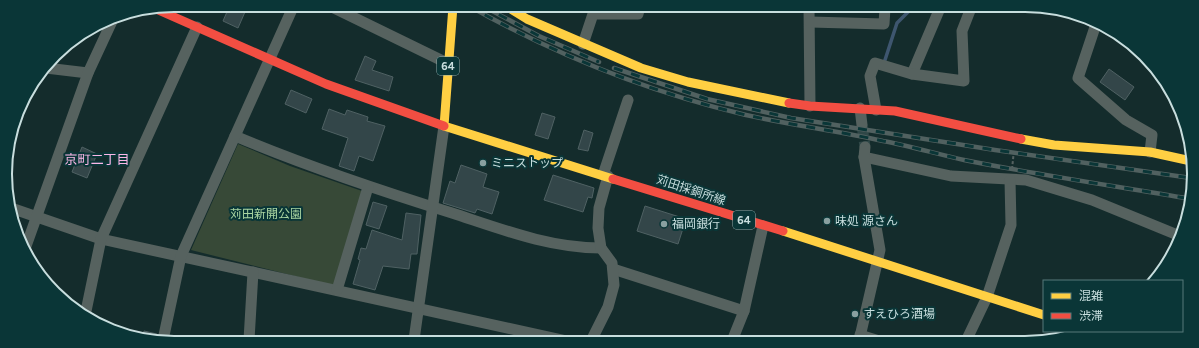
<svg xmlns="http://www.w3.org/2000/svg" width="1199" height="348" font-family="Figtree,'Noto Sans JP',sans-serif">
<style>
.green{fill:#374937}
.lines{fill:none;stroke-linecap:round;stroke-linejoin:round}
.stream{stroke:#3e566f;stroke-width:3.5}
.building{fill:#334649;stroke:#4f6163}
.street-tunnel{stroke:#2f4747;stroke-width:11;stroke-dasharray:11 5.5;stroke-linecap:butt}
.path{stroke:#566261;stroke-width:2;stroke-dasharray:3 2;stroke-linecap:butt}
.street{stroke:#56625f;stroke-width:11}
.slow{stroke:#ffcf43;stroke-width:9}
.jam{stroke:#f24e42;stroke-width:9}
.rail-casing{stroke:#516160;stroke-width:4.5}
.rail{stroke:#0a3637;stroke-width:3;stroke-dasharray:9;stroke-linecap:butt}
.poi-dot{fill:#89a0a0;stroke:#0a3637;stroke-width:1.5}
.labels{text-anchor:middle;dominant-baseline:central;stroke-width:4;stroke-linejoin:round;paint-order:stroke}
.shield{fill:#0a3637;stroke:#8facac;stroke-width:1}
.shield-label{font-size:11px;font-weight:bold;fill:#c8dede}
.poi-label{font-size:12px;fill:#c8dede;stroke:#0a3637;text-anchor:start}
.street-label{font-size:12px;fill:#c8dede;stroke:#0a3637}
.park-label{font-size:12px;fill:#aad5a1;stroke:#0a3637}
.neighbourhood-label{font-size:13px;fill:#fbb7e8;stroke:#0a3637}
.rim{fill:none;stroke:#c8dede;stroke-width:2}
</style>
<rect width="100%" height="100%" fill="#142c2c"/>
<polygon class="green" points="238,144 290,166 362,191 334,286 191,250"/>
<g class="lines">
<polyline class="stream" points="884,63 897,23 912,8"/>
</g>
<g class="building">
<polygon points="230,5 248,5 238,28 223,21"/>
<polygon points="365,56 376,61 372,70 393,77 389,91 355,80"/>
<polygon points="1109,69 1134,87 1125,100 1100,82"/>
<polygon points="291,90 312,99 306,113 285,104"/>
<polygon points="329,109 345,115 347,110 368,117 367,121 385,126 373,161 359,156 354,171 339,166 348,138 322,129"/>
<polygon points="542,113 555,117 548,139 535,135"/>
<polygon points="584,130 593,133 588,151 578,149"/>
<polygon points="82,147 97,154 87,178 72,172"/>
<polygon points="461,165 487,174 483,187 499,192 492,214 477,209 475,213 443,203 450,181 455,183"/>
<polygon points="553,175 594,188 592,198 588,197 583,212 544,200"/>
<polygon points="373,202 387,206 379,229 366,225"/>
<polygon points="645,206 686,219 678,244 637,231"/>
<polygon points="406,213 421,215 417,254 411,254 409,269 383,266 375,290 353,284 360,260 358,259 361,248 366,249 372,230 402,240"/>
<polygon points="144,331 157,334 156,340 142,340"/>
</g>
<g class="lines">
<polyline class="street-tunnel" points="862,125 865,147"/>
<polyline class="path" points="1012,169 1014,150"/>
<g class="street">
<polyline points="330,6 449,64"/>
<polyline points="809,7 810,106"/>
<polyline points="810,22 884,24 885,8"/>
<polyline points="1096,24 1078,78 1126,120 1152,135 1150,152"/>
<polyline points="583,44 593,14 638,14 640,7"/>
<polyline points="46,68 88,73"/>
<polyline points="912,74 940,8"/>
<polyline points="860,108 862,125"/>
<polyline points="876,110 870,76 875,63 912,74 964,81 962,31 971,8"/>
<path d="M235,136C306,166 378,190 452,213C501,229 549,248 601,248"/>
<polyline points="864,157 951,176 1026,180 1092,200 1180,236"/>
<polyline points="603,175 628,100"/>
<polyline points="11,208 101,239 567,341"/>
<polyline points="25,249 88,73 114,17"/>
<polyline points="613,269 744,311"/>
<polyline points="337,290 368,187"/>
<polyline points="85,316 101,239 197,27"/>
<polyline points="860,335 879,341"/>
<polyline points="163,340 181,256 294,5"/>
<polyline points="249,340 253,272"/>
<polyline points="414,340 444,126"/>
<polyline points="591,341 608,307 614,285 612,263 601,248 598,228 599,208 608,176"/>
<polyline points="732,341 744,311 763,226"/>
<polyline points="859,341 880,250 864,157 865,147"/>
<polyline points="966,341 987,297 1011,225 1010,180"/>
</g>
<g class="slow">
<polyline points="453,6 444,126 613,179"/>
<polyline points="506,6 527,19 641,68 688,82 789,103"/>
<polyline points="1021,139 1054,145 1150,152 1191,161"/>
<polyline points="783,231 1044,315"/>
</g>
<g class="jam">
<polyline points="156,9 326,84 444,126"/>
<polyline points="789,103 810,106 895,111 1021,139"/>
<polyline points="613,179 783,231"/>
</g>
<g class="rail-casing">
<g id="rail">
<path d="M469,6C556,55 649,92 746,115C791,125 838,131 883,141C910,146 937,154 964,160C1039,175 1115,186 1191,199"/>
<polyline points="483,6 539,36 599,62"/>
<polyline points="614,68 707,99 791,118 995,150 1191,178"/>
</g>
</g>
<use href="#rail" class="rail"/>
</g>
<g class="poi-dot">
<circle cx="483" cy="163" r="4"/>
<circle cx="827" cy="221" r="4"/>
<circle cx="664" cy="224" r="4"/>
<circle cx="855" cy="314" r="4"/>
</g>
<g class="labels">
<g class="shield">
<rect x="437" y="57" width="22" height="18" rx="3"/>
<rect x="733" y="211" width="22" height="18" rx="3"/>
</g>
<g class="shield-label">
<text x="448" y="66">64</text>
<text x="744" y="220">64</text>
</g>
<g class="poi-label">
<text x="491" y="163">ミニストップ</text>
<text x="835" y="221">味処 源さん</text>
<text x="672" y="224">福岡銀行</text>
<text x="863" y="314">すえひろ酒場</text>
</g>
<g class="street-label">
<text transform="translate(691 190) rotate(18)">苅田採銅所線</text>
</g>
<g class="park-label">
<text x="266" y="214">苅田新開公園</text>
</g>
<g class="neighbourhood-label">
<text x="97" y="159">京町二丁目</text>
</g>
</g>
<path d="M0 0H1199V348H0ZM174 12H1025A162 162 0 0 1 1187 174V174A162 162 0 0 1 1025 336H174A162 162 0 0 1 12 174V174A162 162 0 0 1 174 12Z" fill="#0a3637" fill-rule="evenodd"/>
<path class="rim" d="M174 12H1025A162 162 0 0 1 1187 174V174A162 162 0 0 1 1025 336H174A162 162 0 0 1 12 174V174A162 162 0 0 1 174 12Z"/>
<rect x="1043" y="280" width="140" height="52" fill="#0a3637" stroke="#56797a"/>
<rect x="1051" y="293" width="20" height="6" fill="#ffcf43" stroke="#56797a"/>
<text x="1079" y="300" font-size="12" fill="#c8dede">混雑</text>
<rect x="1051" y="313" width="20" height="6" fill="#f24e42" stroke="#56797a"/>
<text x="1079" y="320" font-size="12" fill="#c8dede">渋滞</text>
</svg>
